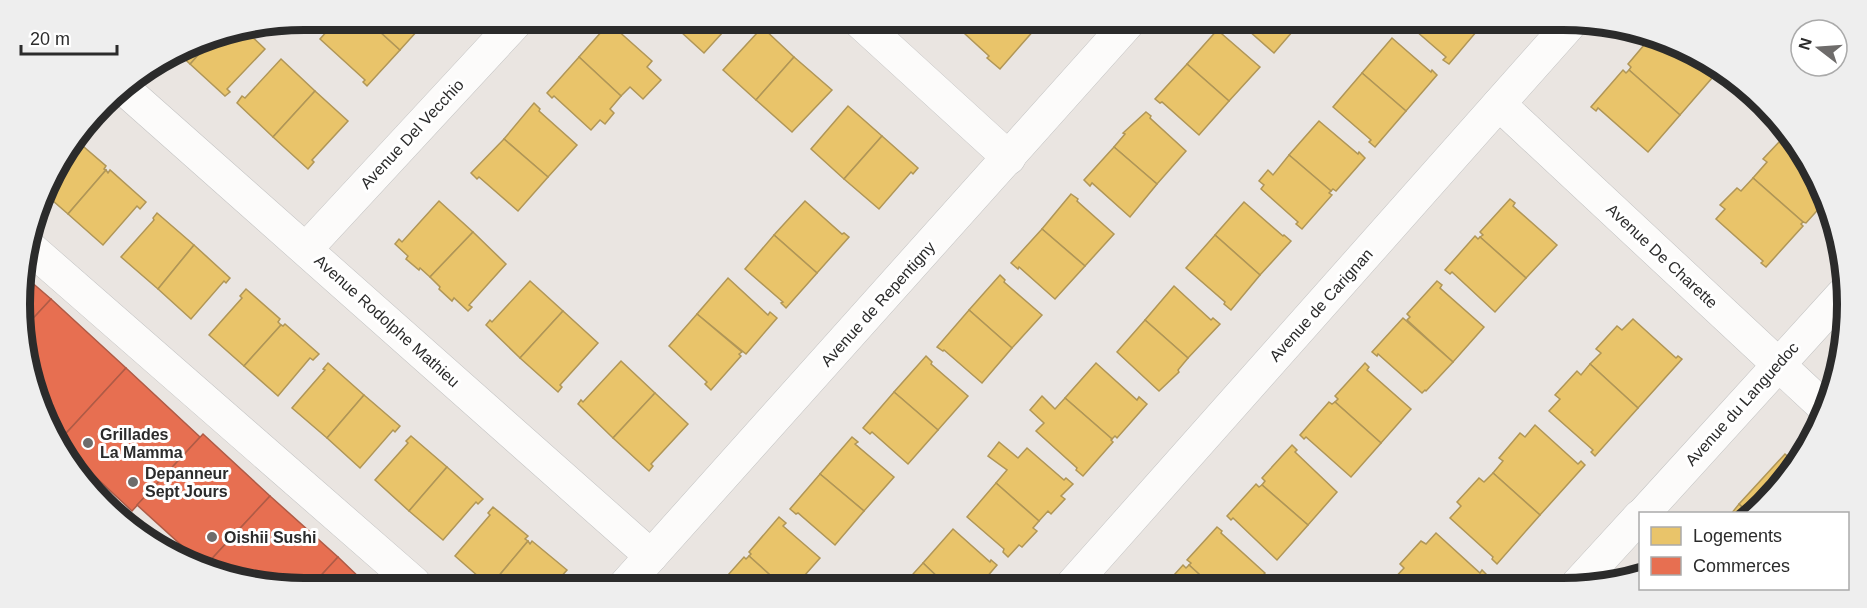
<svg xmlns="http://www.w3.org/2000/svg" width="1867" height="608" font-family="Helvetica,sans-serif">
<style>
.homes{fill:#e9c46a;stroke:#b09657;stroke-width:1.5}
.shops{fill:#e76f51;stroke:#af5b46;stroke-width:1.5}
.lines{fill:none;stroke-linecap:round;stroke-linejoin:round}
.minor-casing{stroke:#c3c3c3;stroke-width:34}
.minor{stroke:#fcfbfa;stroke-width:33}
.poi-dot{fill:#6e6c6b;stroke:#fff;stroke-width:2}
.labels{text-anchor:middle;dominant-baseline:central;stroke-width:6;stroke-linejoin:round;paint-order:stroke}
.street-label{font-size:16px;fill:#2b2b2b;stroke:#fff}
.poi-label{font-size:16px;font-weight:bold;fill:#2b2b2b;stroke:#fff;text-anchor:start}
.rim{fill:none;stroke:#2b2b2b;stroke-width:8}
</style>
<rect width="100%" height="100%" fill="#eae5e1"/>
<g class="homes">
<polygon points="337,20 367,20 400,50 367,86 363,82 365,80 320,39"/>
<polygon points="367,20 427,20 400,50"/>
<polygon points="611,21 617,26 615,28 652,61 647,67 661,80 643,99 630,87 621,96 579,57"/>
<polygon points="669,21 733,21 704,53"/>
<polygon points="952,22 1028,23 1035,29 1000,69 987,58 989,56"/>
<polygon points="1240,23 1299,24 1274,53"/>
<polygon points="1408,24 1475,24 1476,26 1474,29 1477,31 1449,64 1443,60 1446,57"/>
<polygon points="761,26 794,57 756,100 723,70 757,33 756,32"/>
<polygon points="1219,28 1224,32 1222,34 1260,67 1229,101 1187,64"/>
<polygon points="246,31 265,49 227,89 230,92 225,96 190,64 214,37"/>
<polygon points="214,37 190,64 177,52 195,41"/>
<polygon points="1392,38 1431,72 1432,70 1437,75 1406,111 1362,73"/>
<polygon points="1650,38 1680,51 1712,78 1680,115 1629,70 1631,67 1628,64"/>
<polygon points="579,57 621,96 610,109 614,113 605,124 600,120 591,130 554,96 552,98 547,93"/>
<polygon points="794,57 832,90 792,132 756,100"/>
<polygon points="281,59 315,91 273,137 237,103 242,96 245,98"/>
<polygon points="1187,64 1229,101 1199,135 1162,102 1160,103 1155,99"/>
<polygon points="1623,70 1626,73 1629,70 1680,115 1648,152 1598,108 1596,111 1591,107"/>
<polygon points="1362,73 1406,111 1375,147 1369,142 1371,140 1333,107"/>
<polygon points="315,91 348,121 312,160 314,162 308,169 273,137"/>
<polygon points="534,103 540,109 539,111 577,145 548,177 504,139"/>
<polygon points="848,106 882,136 844,179 811,149"/>
<polygon points="1146,112 1151,116 1150,118 1186,151 1157,184 1114,147 1125,134 1123,133"/>
<polygon points="1319,121 1358,154 1359,152 1365,158 1336,191 1333,189 1331,191 1289,155"/>
<polygon points="882,136 918,168 913,174 911,172 879,209 844,179"/>
<polygon points="1790,137 1800,146 1823,204 1806,223 1803,222 1753,178 1767,162 1763,159 1779,142 1782,145"/>
<polygon points="504,139 548,177 518,211 479,177 477,179 471,173"/>
<polygon points="77,141 106,166 104,169 106,170 68,214 44,193 49,178"/>
<polygon points="1114,147 1157,184 1130,217 1092,183 1090,186 1084,180"/>
<polygon points="1289,155 1331,191 1329,193 1332,195 1302,229 1296,224 1298,222 1261,189 1264,185 1259,181 1268,170 1273,175"/>
<polygon points="106,170 108,173 110,170 146,202 140,209 137,206 103,245 68,214"/>
<polygon points="1753,178 1803,222 1801,224 1803,226 1766,267 1761,263 1763,261 1716,219 1725,209 1720,205 1737,188 1741,191"/>
<polygon points="1071,194 1078,199 1077,201 1114,234 1085,266 1042,229"/>
<polygon points="1510,199 1515,203 1513,206 1557,245 1526,278 1480,237 1483,235 1480,232"/>
<polygon points="439,201 473,232 430,277 420,268 419,270 406,259 408,256 395,244 399,239 402,242"/>
<polygon points="805,201 842,234 844,233 849,237 817,273 774,235"/>
<polygon points="1244,202 1283,236 1284,235 1291,241 1260,275 1215,235"/>
<polygon points="157,213 194,245 158,289 121,257 154,220 153,218"/>
<polygon points="1042,229 1085,266 1055,299 1019,267 1018,269 1011,263"/>
<polygon points="473,232 506,264 469,305 472,307 468,311 454,298 452,301 439,289 440,287 430,277"/>
<polygon points="774,235 817,273 786,308 781,303 783,302 745,269"/>
<polygon points="1215,235 1260,275 1231,310 1224,304 1225,302 1186,268"/>
<polygon points="1475,236 1478,239 1480,237 1526,278 1495,312 1452,272 1450,274 1445,270"/>
<polygon points="194,245 230,278 226,283 224,281 191,319 158,289"/>
<polygon points="1000,275 1005,280 1004,282 1042,315 1012,348 969,310"/>
<polygon points="728,278 768,315 770,312 777,318 746,354 697,314"/>
<polygon points="530,281 563,311 520,358 486,325 490,320 492,322"/>
<polygon points="1437,281 1442,285 1440,288 1484,327 1453,362 1407,320 1410,317 1407,314"/>
<polygon points="1174,286 1211,320 1213,318 1220,324 1188,358 1145,320"/>
<polygon points="246,289 280,319 278,322 281,325 244,366 209,335 242,298 240,296"/>
<polygon points="969,310 1012,348 982,383 944,350 943,351 937,347"/>
<polygon points="563,311 598,343 560,385 562,387 558,392 520,358"/>
<polygon points="697,314 742,352 739,354 741,356 711,390 705,384 707,382 669,346"/>
<polygon points="1403,318 1453,362 1426,391 1425,390 1422,393 1378,354 1377,356 1372,352"/>
<polygon points="1633,319 1676,358 1678,356 1682,359 1638,408 1590,364 1601,353 1596,349 1617,326 1622,330"/>
<polygon points="1145,320 1188,358 1178,370 1179,372 1159,391 1117,352"/>
<polygon points="285,324 319,354 313,360 310,358 278,396 244,366 281,325 283,326"/>
<polygon points="926,356 932,362 931,364 968,396 938,430 894,392"/>
<polygon points="621,361 655,393 613,438 578,404 581,400 583,402"/>
<polygon points="328,363 364,395 327,438 292,408 325,370 323,369"/>
<polygon points="1096,363 1137,400 1139,397 1147,404 1117,438 1115,436 1112,439 1065,398"/>
<polygon points="1365,363 1369,367 1367,370 1411,409 1381,443 1335,402 1338,399 1335,396"/>
<polygon points="1590,364 1638,408 1595,456 1591,452 1593,450 1549,411 1560,399 1555,395 1577,371 1581,375"/>
<polygon points="894,392 938,430 908,464 872,432 870,434 863,428"/>
<polygon points="655,393 688,424 651,464 653,466 649,471 613,438"/>
<polygon points="364,395 400,426 395,432 393,430 360,468 327,438"/>
<polygon points="1042,396 1055,409 1065,398 1112,439 1111,440 1113,442 1083,476 1076,470 1077,468 1036,431 1044,423 1030,410"/>
<polygon points="1329,402 1332,404 1335,402 1381,443 1351,477 1306,437 1304,439 1300,435"/>
<polygon points="1535,425 1578,464 1581,461 1585,465 1540,515 1493,473 1503,461 1499,458 1520,433 1525,437"/>
<polygon points="411,436 447,467 409,511 375,480 408,443 406,441"/>
<polygon points="852,437 858,442 855,444 894,477 864,511 820,474"/>
<polygon points="999,442 1018,458 1027,448 1064,480 1066,478 1073,484 1061,496 1065,499 1051,514 1048,511 1039,521 996,483 1007,470 988,456"/>
<polygon points="1292,445 1297,450 1295,452 1337,492 1308,525 1262,485 1265,481 1262,478"/>
<polygon points="1785,454 1791,459 1788,462 1793,466 1754,514 1749,514 1739,504"/>
<polygon points="447,467 483,499 478,504 476,502 443,540 409,511"/>
<polygon points="1493,473 1540,515 1497,564 1492,559 1493,557 1450,518 1461,506 1457,502 1479,478 1484,482"/>
<polygon points="820,474 864,511 835,545 798,513 796,514 790,509"/>
<polygon points="996,483 1039,521 1033,528 1037,531 1022,547 1019,545 1008,557 1003,552 1004,549 967,517"/>
<polygon points="1256,484 1259,487 1262,485 1308,525 1277,560 1233,518 1231,520 1227,516"/>
<polygon points="1739,504 1749,514 1731,514"/>
<polygon points="493,507 528,536 525,539 528,541 492,584 487,584 455,556 490,515 488,513"/>
<polygon points="779,517 786,523 783,526 820,558 797,584 780,584 749,556 751,554 749,552"/>
<polygon points="1217,527 1222,531 1221,533 1265,573 1254,585 1211,585 1189,565 1191,563 1187,560"/>
<polygon points="953,529 990,562 991,560 997,565 980,585 946,585 923,563"/>
<polygon points="1436,533 1480,573 1482,570 1486,574 1475,586 1400,586 1393,580 1404,568 1400,564 1421,541 1426,544"/>
<polygon points="528,541 530,544 532,541 567,570 560,578 558,576 551,584 492,584"/>
<polygon points="749,556 780,584 720,584 744,557 746,559"/>
<polygon points="923,563 946,585 904,584"/>
<polygon points="1183,565 1186,568 1189,565 1211,585 1165,585"/>
</g>
<g class="shops">
<polygon points="22,274 51,299 26,326"/>
<polygon points="51,299 126,368 58,442 29,377 26,326"/>
<polygon points="126,368 200,437 132,511 58,442"/>
<polygon points="203,434 270,496 206,565 201,563 137,505"/>
<polygon points="270,496 338,557 314,583 248,583 206,565"/>
<polygon points="338,557 365,583 314,583"/>
</g>
<g class="lines">
<g class="minor-casing">
<g id="minor">
<polyline points="860,22 1009,158"/>
<polyline points="122,87 651,556"/>
<polyline points="1499,104 1824,407"/>
<polyline points="28,246 414,583"/>
<polyline points="306,249 518,20"/>
<polyline points="1643,514 1842,295"/>
<polyline points="626,584 1128,23"/>
<polyline points="1072,585 1569,25"/>
<polyline points="1576,586 1640,516"/>
</g>
</g>
<use href="#minor" class="minor"/>
</g>
<g class="poi-dot">
<circle cx="88" cy="443" r="6"/>
<circle cx="133" cy="482" r="6"/>
<circle cx="212" cy="537" r="6"/>
</g>
<g class="labels">
<g class="street-label">
<text transform="translate(412 134) rotate(-47)">Avenue Del Vecchio</text>
<text transform="translate(1662 256) rotate(43)">Avenue De Charette</text>
<text transform="translate(878 304) rotate(-48)">Avenue de Repentigny</text>
<text transform="translate(1321 305) rotate(-48)">Avenue de Carignan</text>
<text transform="translate(387 321) rotate(42)">Avenue Rodolphe Mathieu</text>
<text transform="translate(1742 404) rotate(-48)">Avenue du Languedoc</text>
</g>
<g class="poi-label">
<text x="100" y="434">Grillades<tspan x="100" dy="18">La Mamma</tspan></text>
<text x="145" y="473">Depanneur<tspan x="145" dy="18">Sept Jours</tspan></text>
<text x="224" y="537">Oishii Sushi</text>
</g>
</g>
<path d="M0 0H1867V608H0ZM304 30H1563A274 274 0 0 1 1837 304V304A274 274 0 0 1 1563 578H304A274 274 0 0 1 30 304V304A274 274 0 0 1 304 30Z" fill="#eee" fill-rule="evenodd"/>
<path class="rim" d="M304 30H1563A274 274 0 0 1 1837 304V304A274 274 0 0 1 1563 578H304A274 274 0 0 1 30 304V304A274 274 0 0 1 304 30Z"/>
<rect x="1639" y="512" width="210" height="78" fill="#ffffff" stroke="#aaaaaa" stroke-width="1.5"/>
<rect x="1651" y="527" width="30" height="18" fill="#e9c46a" stroke="#aaaaaa" stroke-width="1.5"/>
<text x="1693" y="542" font-size="18" fill="#2b2b2b">Logements</text>
<rect x="1651" y="557" width="30" height="18" fill="#e76f51" stroke="#aaaaaa" stroke-width="1.5"/>
<text x="1693" y="572" font-size="18" fill="#2b2b2b">Commerces</text>
<g transform="translate(1819 48) rotate(287)"><circle r="28" fill="#ffffff" stroke="#aaaaaa" stroke-width="1.5"/>
<path d="M0-4.5L10 22L0 15L-10 22Z" fill="#6e6c6b"/>
<text y="-9" font-size="16" font-weight="bold" text-anchor="middle" fill="#2b2b2b">N</text>
</g>
<path d="M21 45v9h96v-9" fill="none" stroke="#2b2b2b" stroke-width="3"/>
<text x="30" y="45" font-size="18" fill="#2b2b2b" stroke="#ffffff" stroke-width="4.5" paint-order="stroke">20 m</text>
</svg>
